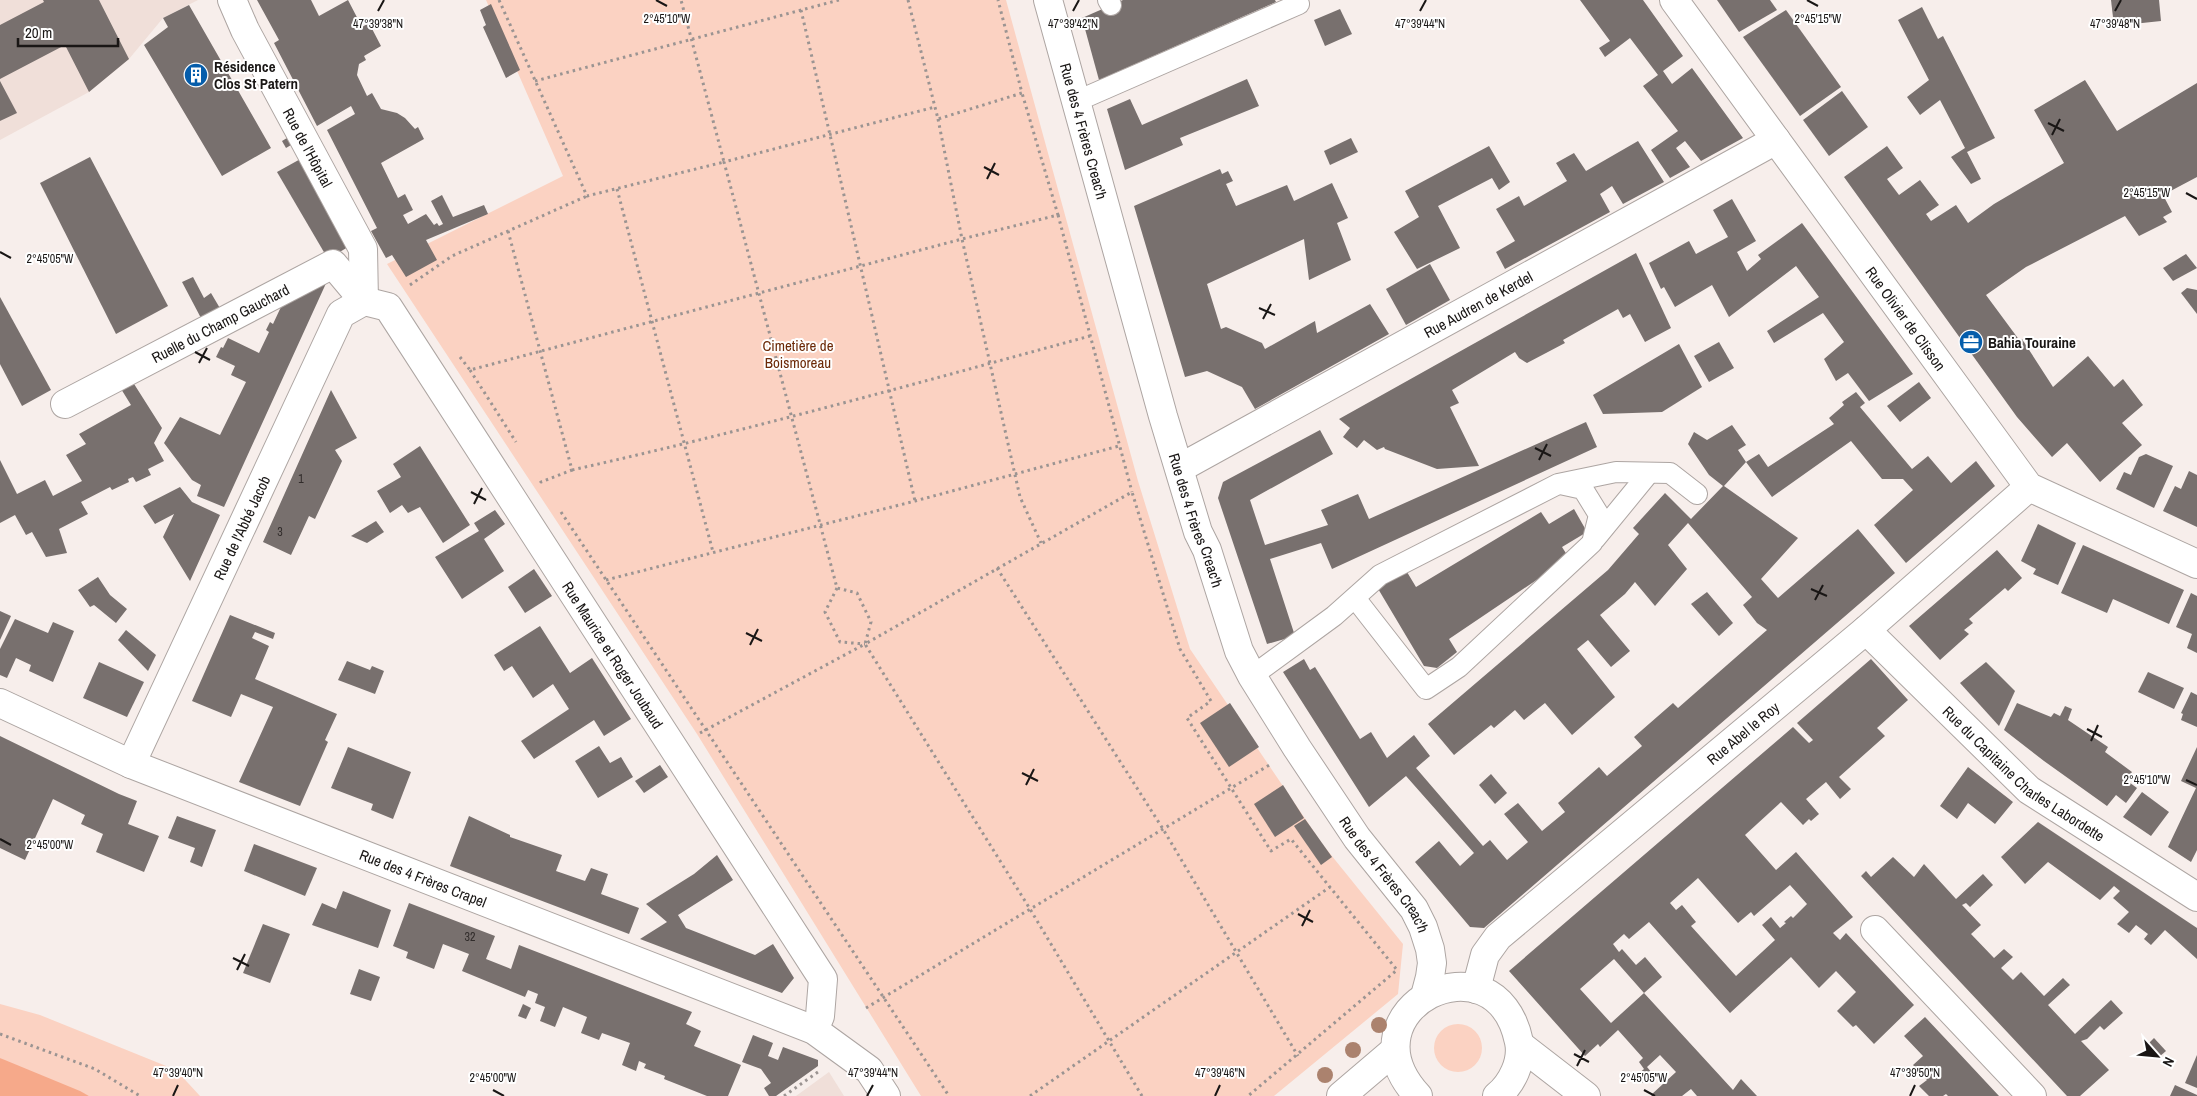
<svg xmlns="http://www.w3.org/2000/svg" width="2197" height="1096" font-family="'Archivo Narrow',sans-serif">
<style>
.built{fill:#f0dfd9}
.green{fill:#fbd2c2}
.water{fill:#f6a98a}
.building{fill:#78706e;fill-rule:evenodd}
.lines{fill:none;stroke-linecap:round;stroke-linejoin:round}
.lane-casing{stroke:#ada5a2;stroke-width:22}
.street-casing{stroke:#ada5a2;stroke-width:30}
.path{stroke:#9b9492;stroke-width:3;stroke-dasharray:2.5 4;stroke-linecap:butt}
.lane{stroke:#fff;stroke-width:20}
.street{stroke:#fff;stroke-width:28}
.tree{fill:#ab826e}
.ticks{fill:none;stroke:#191615;stroke-width:2}
.labels{text-anchor:middle;dominant-baseline:central;stroke-width:4;stroke-linejoin:round;paint-order:stroke}
.number-label{font-size:12px;fill:#312c2b}
.poi-label{font-size:15px;font-weight:bold;fill:#191615;stroke:#fff;text-anchor:start}
.street-label{font-size:15px;fill:#191615;stroke:#fff}
.park-label{font-size:15px;fill:#6c2907;stroke:#fff}
.ticks-label{font-size:12px;text-anchor:middle;fill:#191615;stroke:#fff;stroke-width:4;stroke-linejoin:round;paint-order:stroke}
</style>
<rect width="100%" height="100%" fill="#f7eeeb"/>
<g class="built">
<polygon points="0,0 198,0 163,18 129,59 89,92 0,140"/>
<polygon points="829,1072 844,1096 796,1096"/>
</g>
<g class="green">
<polygon points="486,0 1006,0 1138,481 1190,649 1323,845 1403,944 1398,994 1274,1096 921,1096 697,734 387,264 563,176"/>
<polygon points="0,1004 40,1015 176,1070 200,1096 89,1096 7,1062 0,1058"/>
<circle cx="1458" cy="1048" r="24"/>
</g>
<polygon class="water" points="0,1058 80,1091 89,1096 0,1096"/>
<g class="building">
<polygon points="43,0 99,0 129,59 89,92 65,45 0,79 0,25 44,2"/>
<polygon points="257,0 311,0 319,16 348,0 362,27 369,23 381,46 364,56 366,60 359,64 357,75 367,96 372,93 381,109 397,113 405,118 415,129 418,127 424,139 381,163 398,198 405,194 413,210 403,215 408,224 426,214 434,225 437,223 439,226 443,224 431,201 442,195 453,217 484,205 488,214 426,240 437,260 406,277 392,255 386,258 371,231 377,228 327,130 355,114 351,106 317,126 274,43 279,40"/>
<polygon points="1123,0 1275,0 1276,2 1099,80 1082,18"/>
<polygon points="1580,0 1643,0 1683,56 1663,71 1672,84 1692,68 1743,138 1701,161 1685,141 1676,148 1690,167 1670,178 1651,150 1678,131 1643,86 1658,75 1630,38 1605,57 1599,48 1610,41"/>
<polygon points="1717,0 1770,0 1777,10 1739,32"/>
<polygon points="2111,0 2159,0 2161,21 2114,26"/>
<polygon points="491,4 520,70 506,78 483,27 486,25 480,10"/>
<polygon points="189,5 271,148 222,176 144,45 168,27 163,18"/>
<polygon points="1922,7 1938,39 1943,36 1995,138 1967,152 1981,179 1971,184 1951,157 1965,148 1940,100 1920,115 1907,97 1929,80 1898,20"/>
<polygon points="1340,9 1352,34 1325,46 1314,20"/>
<polygon points="1786,10 1841,87 1800,116 1743,37"/>
<polygon points="1247,79 1259,106 1180,138 1183,145 1125,170 1107,109 1130,99 1142,125"/>
<polygon points="2085,80 2117,131 2197,83 2197,177 2163,195 2172,212 2163,217 2167,222 2139,236 2125,216 2026,267 1986,295 2020,341 2022,339 2053,387 2088,356 2114,387 2123,379 2143,405 2122,423 2142,445 2100,482 2067,443 2052,457 2017,417 1844,177 1887,146 1903,168 1887,179 1899,195 1920,180 1939,205 1926,214 1931,221 1956,205 1968,223 1994,204 2064,163 2034,110"/>
<polygon points="0,81 17,113 0,121"/>
<polygon points="1842,91 1868,127 1829,156 1803,120"/>
<polygon points="292,135 296,142 286,148 282,141"/>
<polygon points="1351,138 1358,152 1330,165 1324,151"/>
<polygon points="1638,141 1664,182 1623,204 1612,186 1600,194 1610,212 1505,269 1496,252 1515,241 1496,209 1519,196 1524,206 1567,181 1556,163 1574,153 1586,171"/>
<polygon points="1489,146 1510,182 1499,190 1492,178 1438,206 1460,248 1417,269 1394,232 1419,217 1405,191"/>
<polygon points="90,157 168,306 116,334 40,183"/>
<polygon points="304,157 348,247 328,259 277,172"/>
<polygon points="1220,169 1222,174 1228,171 1233,181 1226,184 1236,206 1287,185 1294,201 1332,183 1348,218 1337,223 1351,260 1309,280 1304,239 1207,284 1221,329 1226,327 1262,343 1265,349 1315,321 1317,333 1370,304 1389,334 1255,409 1242,387 1207,371 1185,377 1134,206"/>
<polygon points="1732,199 1756,241 1737,252 1747,271 1761,259 1758,255 1802,223 1913,374 1869,401 1848,373 1836,381 1824,359 1844,342 1823,313 1774,343 1767,331 1819,297 1796,266 1729,317 1712,285 1675,307 1664,287 1661,289 1649,263 1689,241 1696,254 1728,237 1713,210"/>
<polygon points="1636,253 1671,328 1645,342 1630,314 1623,318 1618,309 1563,340 1565,343 1527,363 1519,358 1515,352 1452,390 1459,403 1450,407 1479,466 1437,469 1385,449 1384,447 1377,450 1364,440 1357,448 1343,437 1350,428 1339,419"/>
<polygon points="2186,254 2197,268 2173,281 2163,268"/>
<polygon points="1430,264 1450,300 1406,325 1386,289"/>
<polygon points="193,277 204,298 211,293 221,310 202,320 182,282"/>
<polygon points="328,279 224,507 197,496 201,485 192,480 164,443 180,417 220,435 246,382 231,375 235,366 216,357 221,347 223,348 228,338 259,353 269,332 266,330 270,322 273,324 287,294"/>
<polygon points="2187,288 2197,290 2197,314 2181,293"/>
<polygon points="0,297 51,390 22,406 0,364"/>
<polygon points="1719,342 1734,368 1709,382 1694,356"/>
<polygon points="1679,344 1702,387 1662,412 1603,414 1593,395"/>
<polygon points="129,376 162,428 154,443 164,461 148,469 151,475 136,482 133,477 128,479 129,482 112,490 110,487 81,502 88,514 59,529 67,553 46,557 32,532 26,535 15,515 0,523 0,460 17,494 45,480 53,496 82,481 66,455 86,444 79,434 131,405 118,384"/>
<polygon points="1919,382 1931,398 1900,422 1887,406"/>
<polygon points="331,390 357,438 335,450 342,461 315,519 309,516 291,555 263,542"/>
<polygon points="1856,392 1865,403 1860,407 1912,469 1928,456 1951,483 1976,461 1995,486 1906,563 1874,525 1913,490 1903,479 1882,479 1851,441 1772,497 1746,462 1724,486 1798,538 1761,579 1778,598 1858,529 1895,573 1484,928 1470,927 1415,862 1439,841 1460,866 1474,853 1406,776 1369,807 1283,672 1304,659 1310,670 1315,667 1360,739 1371,732 1387,758 1414,735 1430,756 1416,768 1483,846 1490,840 1507,860 1528,842 1504,814 1518,803 1542,831 1565,812 1558,803 1599,767 1607,776 1642,746 1634,737 1673,703 1678,708 1767,630 1757,623 1743,605 1752,597 1688,523 1668,545 1687,569 1655,606 1635,582 1625,594 1600,615 1630,651 1611,667 1588,640 1577,649 1615,697 1572,735 1545,703 1524,720 1515,710 1494,728 1491,725 1454,755 1428,724 1608,570 1639,534 1633,528 1665,493 1691,519 1723,486 1709,475 1688,444 1694,432 1707,440 1732,425 1746,445 1738,450 1746,462 1759,454 1768,467 1834,424 1829,418 1844,405 1842,402"/>
<polygon points="1586,422 1597,447 1332,569 1321,543 1270,559 1295,636 1267,644 1218,498 1223,482 1320,430 1333,454 1250,500 1265,545 1328,525 1321,510 1358,494 1369,519"/>
<polygon points="420,446 470,525 443,543 420,507 408,513 402,505 390,513 377,491 401,477 393,464"/>
<polygon points="2146,454 2173,466 2154,508 2116,489 2124,472 2131,475 2139,457"/>
<polygon points="2189,471 2197,475 2197,527 2163,511 2175,486 2181,489"/>
<polygon points="180,487 192,502 220,515 190,581 163,537 174,514 155,524 143,506"/>
<polygon points="1574,509 1587,532 1562,547 1569,558 1449,639 1457,652 1437,668 1424,666 1377,587 1407,572 1416,587 1541,512 1549,524"/>
<polygon points="495,510 505,524 484,539 504,571 462,599 435,557 479,531 474,523"/>
<polygon points="376,521 384,532 367,543 351,536"/>
<polygon points="2038,524 2076,543 2058,585 2033,574 2036,569 2021,561"/>
<polygon points="2083,545 2184,590 2169,624 2113,599 2107,613 2061,593"/>
<polygon points="1997,550 2022,578 2008,591 2005,588 1969,619 1973,623 1964,630 1969,634 1940,660 1909,626"/>
<polygon points="534,569 552,596 525,613 508,587"/>
<polygon points="98,577 110,595 127,609 116,623 94,605 90,607 78,590"/>
<polygon points="1707,592 1733,623 1719,636 1691,604"/>
<polygon points="2191,593 2197,596 2197,653 2187,648 2192,634 2176,627"/>
<polygon points="0,611 11,616 0,640"/>
<polygon points="230,615 275,633 273,639 255,632 252,638 269,646 255,679 337,714 325,740 328,742 300,806 239,782 273,707 241,694 231,717 192,701"/>
<polygon points="15,619 48,633 53,622 74,631 53,682 29,671 31,665 16,658 7,678 0,675 0,649"/>
<polygon points="540,626 570,673 592,658 631,719 604,736 594,720 534,759 521,741 569,709 553,684 533,698 512,666 504,671 494,655"/>
<polygon points="126,630 156,655 148,671 118,640"/>
<path d="M1871,659L1908,700L1877,728L1885,736L1839,777L1851,789L1840,799L1826,782L1806,799L1819,814L1811,821L1809,819L1803,825L1781,802L1745,835L1776,870L1796,852L1853,917L1833,933L1840,940L1846,933L1914,1005L1874,1044L1856,1025L1853,1027L1837,1011L1856,992L1836,971L1819,988L1791,957L1730,1013L1649,922L1629,939L1624,934L1613,944L1619,952L1622,949L1636,965L1645,957L1662,977L1644,993L1614,959L1580,989L1611,1023L1644,993L1733,1090L1741,1079L1757,1096H1697L1691,1089L1682,1096H1652L1651,1095L1676,1072L1660,1055L1647,1067L1652,1073L1642,1083L1636,1076L1644,1069L1639,1062L1643,1058L1618,1030L1600,1047L1598,1044L1585,1056L1509,971L1793,727L1809,743L1813,740L1797,723ZM1698,878L1738,923L1751,912L1754,916L1790,885L1807,904L1793,918L1791,916L1784,922L1786,923L1780,928L1771,917L1762,925L1775,940L1736,976L1691,926L1696,922L1682,905L1676,910L1670,903Z"/>
<polygon points="347,661 370,670 372,666 384,671 375,694 338,680"/>
<polygon points="99,662 144,682 127,717 83,698"/>
<polygon points="1986,662 2015,691 1999,726 1960,683"/>
<polygon points="2148,672 2184,688 2174,709 2138,692"/>
<polygon points="2191,692 2197,695 2197,727 2181,720 2183,714 2181,713"/>
<polygon points="1230,703 1259,747 1229,767 1200,723"/>
<polygon points="2017,703 2051,717 2054,713 2060,716 2065,706 2072,709 2068,720 2108,747 2105,752 2132,772 2126,780 2137,788 2126,803 2116,795 2107,806 2044,761 2004,730"/>
<polygon points="0,736 119,794 137,801 128,824 159,836 144,872 96,852 103,834 81,824 85,815 53,799 25,860 0,848"/>
<polygon points="599,746 610,763 621,757 633,777 598,798 575,761"/>
<polygon points="348,747 411,772 393,819 371,810 373,804 331,788"/>
<polygon points="2197,747 2197,850 2191,862 2168,847 2196,788 2181,781"/>
<polygon points="660,765 668,777 644,793 635,781"/>
<polygon points="1968,767 2013,802 1995,824 1968,803 1957,819 1940,806"/>
<polygon points="1491,774 1507,793 1495,804 1479,785"/>
<polygon points="1283,785 1304,818 1275,837 1254,804"/>
<polygon points="2142,792 2169,812 2151,836 2123,817"/>
<polygon points="177,816 216,830 202,867 190,862 195,848 168,838"/>
<polygon points="469,816 510,835 510,837 562,855 556,871 585,881 591,868 608,874 601,894 639,908 629,934 450,866"/>
<polygon points="1305,819 1332,857 1321,865 1294,826"/>
<polygon points="2038,822 2197,928 2197,959 2165,930 2151,945 2144,939 2148,934 2136,925 2129,933 2117,924 2129,912 2113,898 2120,891 2114,886 2100,900 2048,862 2025,884 2001,857"/>
<polygon points="254,844 317,868 305,896 244,871"/>
<polygon points="717,855 733,880 678,915 686,928 755,955 773,944 794,978 782,993 640,939 667,922 646,904 694,874"/>
<polygon points="1893,857 1914,877 1924,864 1956,899 1983,874 1993,885 1970,907 1966,903 1962,905 1981,925 1971,934 1994,958 2004,949 2013,957 2001,968 2013,980 2021,972 2044,996 2063,978 2070,985 2048,1005 2075,1034 2111,1000 2123,1013 2104,1030 2100,1026 2087,1039 2081,1041 2109,1070 2080,1096 2067,1096 1861,876 1866,871 1871,877"/>
<polygon points="343,891 391,910 378,948 312,925 322,903 336,909"/>
<polygon points="409,903 495,936 486,959 511,969 519,945 692,1012 686,1024 701,1031 694,1046 741,1065 728,1096 707,1096 664,1079 665,1076 644,1068 646,1064 639,1061 636,1071 622,1065 630,1043 602,1033 599,1040 581,1033 587,1017 563,1007 555,1027 540,1021 545,1007 535,1003 538,994 528,990 525,997 462,971 469,954 443,944 434,969 406,958 408,952 393,946"/>
<polygon points="263,924 290,934 270,983 243,973"/>
<polygon points="359,969 380,977 371,1001 350,994"/>
<polygon points="523,1004 531,1008 526,1019 518,1016"/>
<polygon points="1925,1017 1957,1051 1999,1096 1948,1096 1946,1094 1943,1096 1929,1096 1919,1086 1927,1080 1913,1065 1923,1056 1904,1036"/>
<polygon points="753,1035 773,1043 768,1056 778,1060 783,1047 818,1060 818,1066 776,1096 769,1096 764,1088 771,1083 761,1069 742,1062"/>
<polygon points="2154,1038 2166,1051 2159,1057 2147,1045"/>
<polygon points="2197,1055 2197,1088 2185,1083"/>
<polygon points="2175,1085 2197,1095 2197,1096 2170,1096"/>
</g>
<g class="lines">
<g class="lane-casing">
<g id="lane">
<polyline points="1108,0 1111,5"/>
<polyline points="1077,101 1299,4 1297,0"/>
<polyline points="1595,539 1649,473"/>
<polyline points="1355,598 1426,689 1459,667 1592,543 1599,515 1583,489 1560,484"/>
<polyline points="1252,676 1334,616 1380,575 1558,484 1616,472 1670,473 1697,494"/>
</g>
</g>
<g class="street-casing">
<g id="street">
<path id="s1" d="M232,0L245,30L363,249L364,301"/>
<path id="s2" d="M1048,0L1163,416L1198,532L1207,550L1239,651L1252,676L1297,748L1357,838L1414,909L1423,927L1430,949L1432,963L1430,977L1425,996"/>
<path id="s3" d="M1674,0L2029,487L2197,564"/>
<path id="s4" d="M364,301L388,307L823,979L820,1016L814,1030"/>
<path id="s5" d="M65,404L333,264L364,301"/>
<path id="s6" d="M1180,468L1776,140"/>
<path id="s7" d="M1866,630L2029,790L2197,897"/>
<path id="s8" d="M0,703L131,764L814,1030L869,1070L886,1096"/>
<path id="s9" d="M131,764L341,314L364,301"/>
<polyline points="1875,930 2032,1096"/>
<path id="s10" d="M1476,989L1485,955L1498,937L1866,630L2029,487"/>
<polyline points="1520,1045 1586,1096"/>
<polyline points="1341,1096 1395,1050"/>
<path d="M1418,1096C1338,1009 1496,930 1519,1042C1523,1061 1512,1084 1497,1096"/>
</g>
</g>
<g class="path">
<polyline points="499,0 587,196 724,162 681,0"/>
<polyline points="908,0 938,119 1022,93 998,0"/>
<polyline points="801,10 915,501"/>
<polyline points="535,81 839,0"/>
<polyline points="938,119 962,239 1058,215 1022,93"/>
<polyline points="617,189 713,552"/>
<polyline points="1058,215 1132,492"/>
<polyline points="508,231 572,470 541,482 539,479"/>
<polyline points="410,285 452,256 587,196"/>
<polyline points="460,357 470,370 962,239 1020,497 1041,543"/>
<polyline points="470,370 516,442"/>
<path d="M572,470C746,431 918,383 1090,336"/>
<polyline points="561,512 949,1096"/>
<polyline points="997,568 1163,829 1298,1056"/>
<polyline points="606,580 915,501 1119,446"/>
<polyline points="837,588 825,612 840,642 865,644"/>
<polyline points="700,733 865,644 871,622 857,593 837,588 724,162 935,107"/>
<polyline points="866,1008 1271,764"/>
<polyline points="0,1034 95,1069 140,1096"/>
<polyline points="784,1096 818,1072"/>
<polyline points="1030,1096 1330,887"/>
<polyline points="1142,1096 1030,909 865,644 1132,492 1180,649 1211,701 1187,718 1271,851 1291,839 1397,970 1248,1096"/>
</g>
<use href="#lane" class="lane"/>
<use href="#street" class="street"/>
</g>
<g class="tree">
<circle cx="1379" cy="1025" r="8"/>
<circle cx="1353" cy="1050" r="8"/>
<circle cx="1325" cy="1075" r="8"/>
</g>
<path class="ticks" d="M656,0L667,6M1807,0L1818,6M378,11L384,0M1073,11L1079,0M1420,11L1426,0M2115,11L2121,0M2048,123L2064,131M2052,135L2060,119M984,167L999,175M987,179L995,163M2186,193L2197,199M0,252L11,258M1259,308L1275,315M1263,319L1271,304M195,352L210,360M199,363L207,348M1535,448L1551,456M1539,460L1547,444M471,492L486,500M474,504L482,488M1811,589L1827,596M1815,600L1823,585M746,633L762,641M750,645L758,629M2087,729L2102,737M2091,741L2098,725M1022,773L1038,781M2186,780L2197,785M1026,785L1034,769M0,839L11,845M1298,914L1313,922M1302,926L1310,910M233,958L249,966M237,970L245,954M1574,1054L1589,1062M1577,1066L1585,1050M493,1090L504,1096M1644,1090L1655,1096M173,1096L178,1085M867,1096L873,1085M1215,1096L1220,1085M1910,1096L1915,1085"/>
<defs>
<g id="building-disc" transform="scale(1.25)"><circle r="9.5" fill="#055dab" stroke="#fff"/><path d="M-4-6H4V6H1V3H-1V6H-4ZM-2.5-4.3h1.7v1.8h-1.7ZM.8-4.3h1.7v1.8H.8ZM-2.5-1h1.7V.8h-1.7ZM.8-1h1.7V.8H.8Z" fill="#fff"/></g>
<g id="office-disc" transform="scale(1.25)"><circle r="9.5" fill="#055dab" stroke="#fff"/><path d="M-6-3h4V-5.5h4V-3h4V5H-6ZM-1-4.5V-3h2v-1.5ZM-6 0V1H6V0Z" fill="#fff"/></g>
</defs>
<g fill-rule="evenodd">
<use href="#building-disc" x="196" y="75"/>
<use href="#office-disc" x="1971" y="342"/>
</g>
<g class="labels">
<g class="number-label">
<text x="301" y="479">1</text>
<text x="280" y="532">3</text>
<text x="470" y="937">32</text>
</g>
<g class="poi-label">
<text x="214" y="66">Résidence<tspan x="214" dy="17">Clos St Patern</tspan></text>
<text x="1988" y="342">Bahia Touraine</text>
</g>
<g class="street-label">
<text stroke="none"><textPath href="#s2" startOffset="136">Rue des 4 Frères Creac'h</textPath></text>
<text stroke="none"><textPath href="#s1" startOffset="166">Rue de l'Hôpital</textPath></text>
<text stroke="none"><textPath href="#s6" startOffset="340">Rue Audren de Kerdel</textPath></text>
<text stroke="none"><textPath href="#s3" startOffset="394">Rue Olivier de Clisson</textPath></text>
<text stroke="none"><textPath href="#s5" startOffset="175">Ruelle du Champ Gauchard</textPath></text>
<text stroke="none"><textPath href="#s2" startOffset="541">Rue des 4 Frères Creac'h</textPath></text>
<text stroke="none"><textPath href="#s9" startOffset="261">Rue de l'Abbé Jacob</textPath></text>
<text stroke="none"><textPath href="#s4" startOffset="439">Rue Maurice et Roger Joubaud</textPath></text>
<text stroke="none"><textPath href="#s10" startOffset="376">Rue Abel le Roy</textPath></text>
<text stroke="none"><textPath href="#s7" startOffset="214">Rue du Capitaine Charles Labordette</textPath></text>
<text stroke="none"><textPath href="#s2" startOffset="946">Rue des 4 Frères Creac'h</textPath></text>
<text stroke="none"><textPath href="#s8" startOffset="458">Rue des 4 Frères Crapel</textPath></text>
</g>
<g class="park-label">
<text x="798" y="345">Cimetière de<tspan x="798" dy="17">Boismoreau</tspan></text>
</g>
</g>
<g class="ticks-label">
<text x="667" y="23">2°45'10"W</text>
<text x="1818" y="23">2°45'15"W</text>
<text x="378" y="28">47°39'38"N</text>
<text x="1073" y="28">47°39'42"N</text>
<text x="1420" y="28">47°39'44"N</text>
<text x="2115" y="28">47°39'48"N</text>
<text x="2147" y="197">2°45'15"W</text>
<text x="50" y="263">2°45'05"W</text>
<text x="2147" y="784">2°45'10"W</text>
<text x="50" y="849">2°45'00"W</text>
<text x="178" y="1077">47°39'40"N</text>
<text x="873" y="1077">47°39'44"N</text>
<text x="1220" y="1077">47°39'46"N</text>
<text x="1915" y="1077">47°39'50"N</text>
<text x="493" y="1082">2°45'00"W</text>
<text x="1644" y="1082">2°45'05"W</text>
</g>
<g transform="translate(2157 1056) rotate(117)" stroke="#ffffff" stroke-width="4" paint-order="stroke">
<path d="M0-4L9 19L0 12L-9 19Z" fill="#191615"/>
<text y="-8" font-size="14" font-weight="bold" text-anchor="middle" fill="#191615">N</text>
</g>
<path d="M18 38v8h100v-8" fill="none" stroke="#191615" stroke-width="2.5"/>
<text x="25" y="38" font-size="15" fill="#191615" stroke="#ffffff" stroke-width="4" paint-order="stroke">20 m</text>
</svg>
